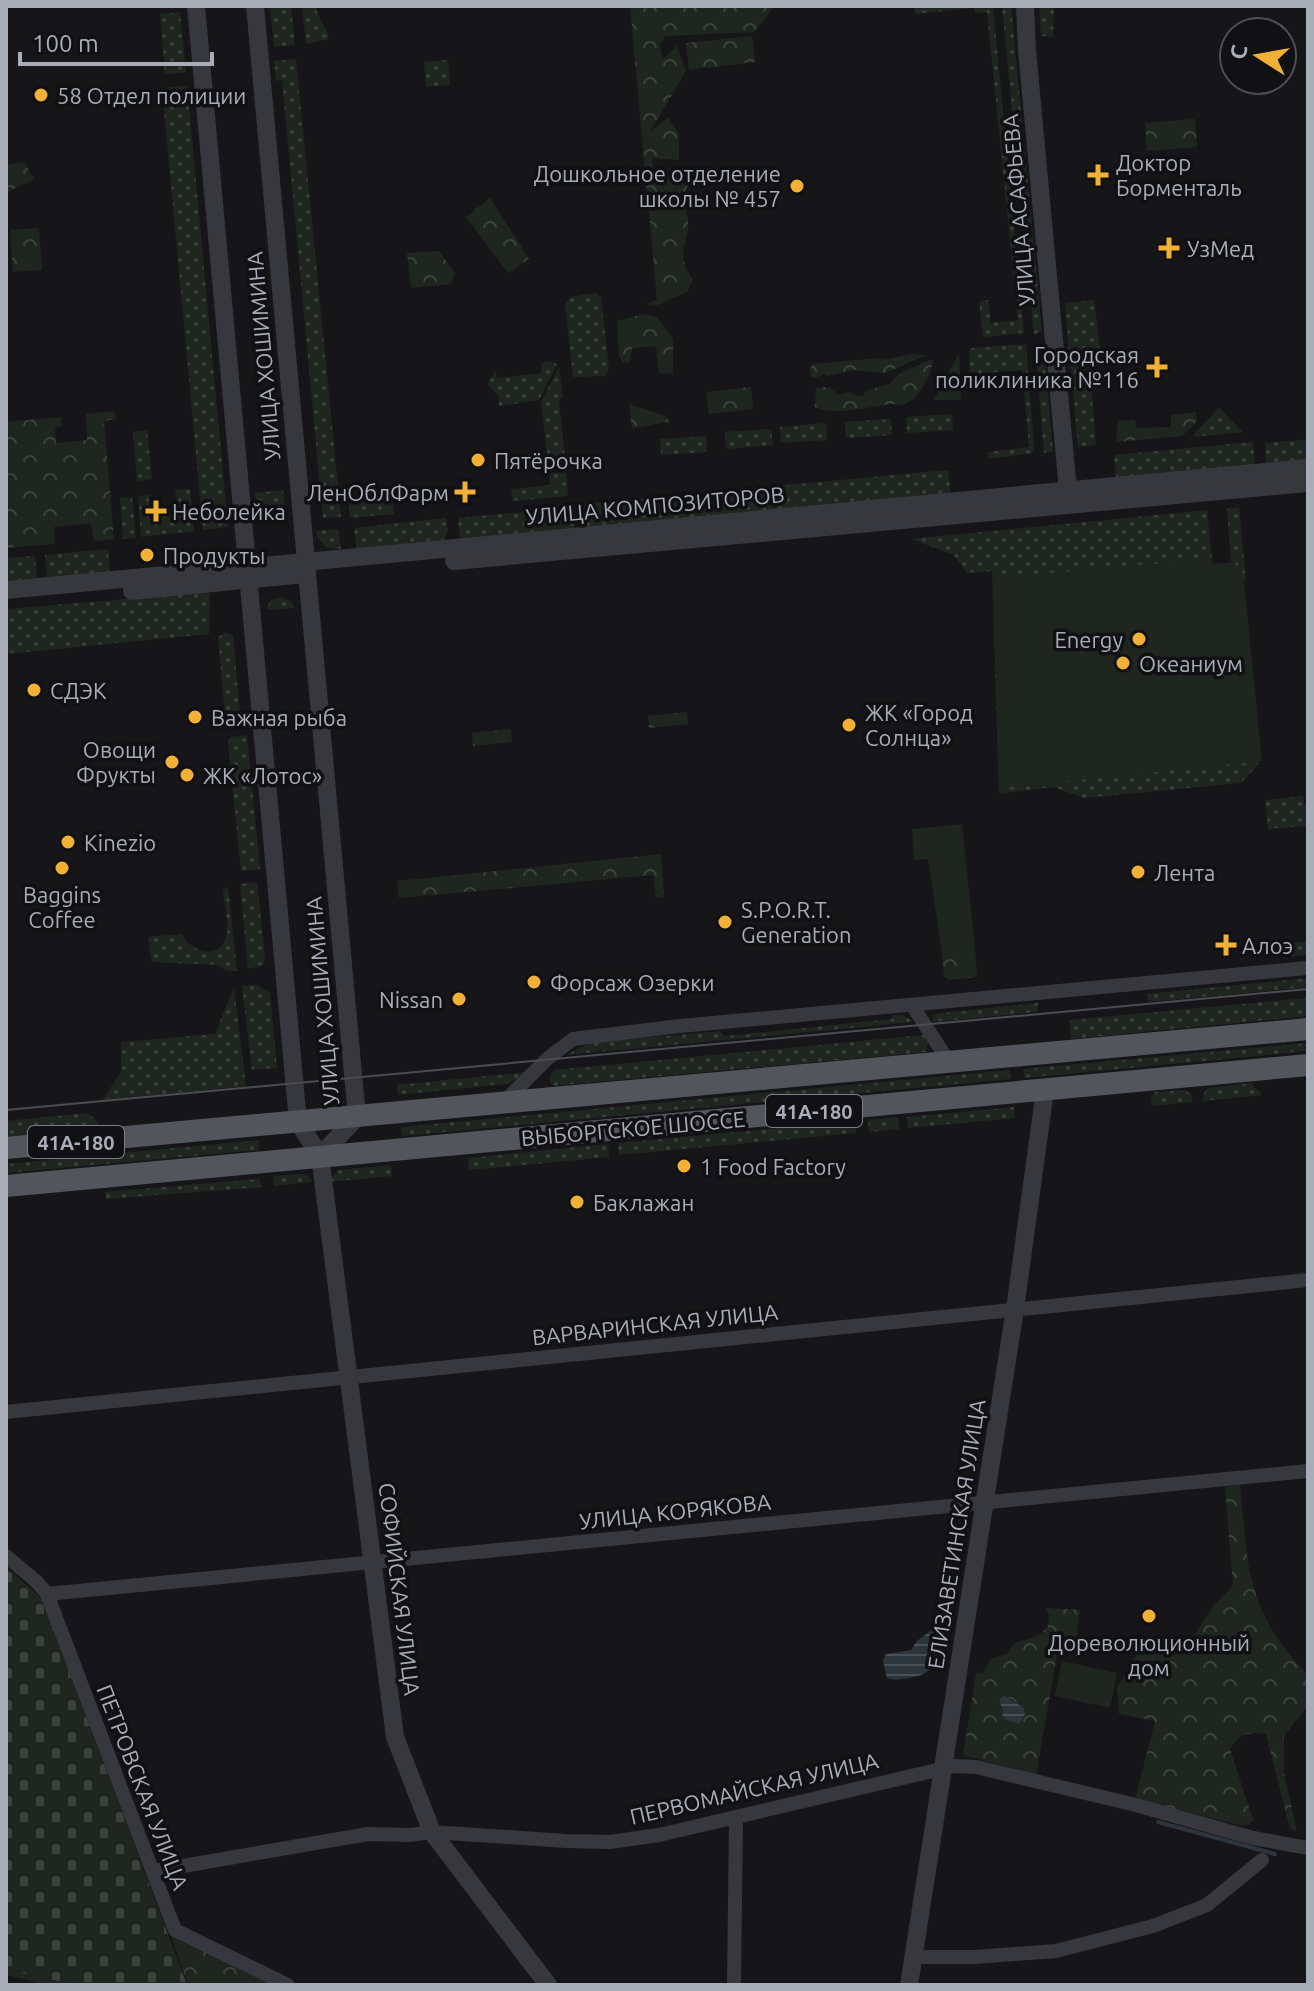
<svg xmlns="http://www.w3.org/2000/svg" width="1314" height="1991" font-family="Ubuntu,sans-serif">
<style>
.grass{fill:url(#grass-dots)}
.forest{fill:url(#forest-crowns);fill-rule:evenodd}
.cemetery{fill:url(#cemetery-stones)}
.pitch{fill:#1e261f}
.water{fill:url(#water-rules)}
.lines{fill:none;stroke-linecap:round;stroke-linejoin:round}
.stream{stroke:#2c353c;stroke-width:4}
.minor{stroke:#37383d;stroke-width:14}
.tertiary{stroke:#37383d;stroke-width:18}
.primary{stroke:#53555c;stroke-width:22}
.tram{stroke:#4a4c52;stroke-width:2}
.poi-dot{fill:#f2b134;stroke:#111113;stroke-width:3}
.labels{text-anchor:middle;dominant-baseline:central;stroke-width:7;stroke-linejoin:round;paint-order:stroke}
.shield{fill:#111113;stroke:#7b7e86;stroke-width:2}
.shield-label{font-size:20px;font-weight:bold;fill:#a8adb8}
.poi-label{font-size:22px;fill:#a8adb8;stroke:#111113;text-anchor:start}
.street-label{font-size:22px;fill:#a8adb8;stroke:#111113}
</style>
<defs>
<pattern id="grass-dots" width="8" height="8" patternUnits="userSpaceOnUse" patternTransform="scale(2)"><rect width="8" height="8" fill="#1e261f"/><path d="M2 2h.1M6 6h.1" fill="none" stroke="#3c433d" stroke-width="1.8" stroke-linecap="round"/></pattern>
<pattern id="forest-crowns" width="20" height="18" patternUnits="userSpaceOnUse" patternTransform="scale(2)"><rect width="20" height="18" fill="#1e261f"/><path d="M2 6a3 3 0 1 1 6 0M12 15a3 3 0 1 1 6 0" fill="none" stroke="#3c433d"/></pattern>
<pattern id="cemetery-stones" width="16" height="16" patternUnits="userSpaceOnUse" patternTransform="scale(2)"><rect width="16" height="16" fill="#1e261f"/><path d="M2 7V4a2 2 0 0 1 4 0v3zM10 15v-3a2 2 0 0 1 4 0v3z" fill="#3c433d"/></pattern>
<pattern id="water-rules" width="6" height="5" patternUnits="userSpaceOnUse" patternTransform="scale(2)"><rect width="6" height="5" fill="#2c353c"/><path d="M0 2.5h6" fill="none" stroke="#485056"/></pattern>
</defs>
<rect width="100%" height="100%" fill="#161618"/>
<g class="grass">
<polygon points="270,6 291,6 295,45 274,47"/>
<path d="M302,6H316C317,19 327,26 329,39L306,44Z"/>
<polygon points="914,6 993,6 1024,333 983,337 979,301 988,300 991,323 1018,320 987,12 975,13 974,8 915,14"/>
<polygon points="1002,6 1011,6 1042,330 1034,335"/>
<polygon points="1039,6 1054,6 1053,37 1041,36"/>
<polygon points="180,12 186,72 165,75 160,14"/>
<polygon points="296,59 341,517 323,518 282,80 276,81 274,61"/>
<polygon points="448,60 450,85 426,87 424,62"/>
<polygon points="187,85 228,527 203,530 162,88"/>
<polygon points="595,293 601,297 609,369 605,376 573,377 565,303 571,297"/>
<polygon points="1094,300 1100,349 1069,352 1065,303"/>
<polygon points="1026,344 1034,447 1032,453 989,459 988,452 1029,447 1022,370 995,372 995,385 970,387 969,351 972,348"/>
<polygon points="1040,344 1044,346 1053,452 1044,453 1035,345"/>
<polygon points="1089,358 1096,445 1078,447 1070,359"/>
<polygon points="549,361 557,364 539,400 499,406 498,395 488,386 489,380 496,371 497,378 541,373 542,363"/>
<polygon points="559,367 563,398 559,400 566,468 549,470 541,402"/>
<polygon points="1219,408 1243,432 1194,437 1194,434"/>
<polygon points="952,414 953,430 907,433 906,417"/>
<polygon points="891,419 892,435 846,438 845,422"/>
<polygon points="826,423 827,440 781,443 780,427"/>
<polygon points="771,429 773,445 726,449 725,432"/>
<polygon points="147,430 152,479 137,481 133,432"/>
<polygon points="706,436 707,452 661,455 660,439"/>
<polygon points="1308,439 1308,460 1266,464 1265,443"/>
<polygon points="1253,442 1255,465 1116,478 1114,455"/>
<polygon points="948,470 951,494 586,528 583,504"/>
<polygon points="566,472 568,496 513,501 511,489 550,485 549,474"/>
<polygon points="190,489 194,531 141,537 138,496 149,495 149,518 162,517 162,514 180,515 175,490"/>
<polygon points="283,490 286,519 257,522 255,493"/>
<polygon points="132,497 136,538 123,539 120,498"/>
<polygon points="386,499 393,504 394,514 350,518 349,503"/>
<polygon points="573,507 575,529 460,540 458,518"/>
<polygon points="1239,507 1246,581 1244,582 1234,562 1231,562 1227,509"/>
<polygon points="1207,510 1212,559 1205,560 1257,743 1259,764 1241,783 1084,798 1053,787 999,794 992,571 967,573 954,555 911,539"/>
<polygon points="446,518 448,531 442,543 357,551 354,528"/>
<polygon points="338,529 341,549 327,548 317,537 317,531"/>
<polygon points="108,549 110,572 47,578 45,555"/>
<polygon points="35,556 37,578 6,581 6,558"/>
<polygon points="210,592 209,634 6,654 6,609"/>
<polygon points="281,597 292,602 295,608 267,610 270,600"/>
<polygon points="225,633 233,635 241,725 234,729 226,727 218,637"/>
<polygon points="247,735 260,869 241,871 228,742 231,737"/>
<polygon points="1303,796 1304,805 1308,805 1308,826 1268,829 1265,800"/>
<polygon points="257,882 265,958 263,965 248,969 240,884"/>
<path d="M228,886L237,971H227L218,965L152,962L148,937L182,934C190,952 219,961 226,937C230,923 224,904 223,891Z"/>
<polygon points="1308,941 1308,954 1289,957 1287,943"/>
<polygon points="1308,978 1308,987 1148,1002 1147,994"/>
<polygon points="256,985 270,993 277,1068 252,1070 242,986"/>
<polygon points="234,987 246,1086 102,1100 121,1072 121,1042 215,1034"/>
<polygon points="1308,998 1308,1016 1071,1039 1069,1020"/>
<polygon points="1038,1003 1038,1012 933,1022 933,1014"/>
<polygon points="901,1014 914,1022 566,1055 589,1043 720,1031 725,1036 892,1019 893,1015"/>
<path d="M924,1035L928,1043L926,1052L553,1086C548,1080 549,1076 554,1070Z"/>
<polygon points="1308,1043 1308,1051 1024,1078 1023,1069"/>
<polygon points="1010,1070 1011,1079 402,1136 401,1127"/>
<polygon points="528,1072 521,1078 505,1084 398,1095 397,1085"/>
<polygon points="1251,1083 1262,1095 1203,1101 1204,1093 1208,1088"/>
<polygon points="1185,1090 1191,1094 1193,1102 1152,1106 1151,1097 1155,1092"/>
<polygon points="1014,1107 1015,1118 908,1128 907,1117"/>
<polygon points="87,1113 98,1122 98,1130 6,1138 6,1121"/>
<polygon points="898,1117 899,1129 869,1132 868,1120"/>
<polygon points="855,1121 856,1133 619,1155 618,1143"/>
<polygon points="258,1140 259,1150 6,1173 6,1164"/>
<polygon points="608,1144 609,1157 469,1170 468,1158"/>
<polygon points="391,1165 392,1176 328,1182 338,1170"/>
<polygon points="301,1174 307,1175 313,1182 274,1186 273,1176"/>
<polygon points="260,1179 261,1187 106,1199 105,1192"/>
</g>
<g class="forest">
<path d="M635,6H775L754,32L665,36L660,46L663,59L677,46L686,71L650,132L668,117L679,134V160L652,158L653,175H681L689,183C681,200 686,204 688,222C690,245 673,253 693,279L687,292L658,305L646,304L657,300L630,7Z"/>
<polygon points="752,36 755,62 689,70 686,43"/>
<polygon points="1195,119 1197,147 1147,151 1145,123"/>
<polygon points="24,162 34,179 6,193 6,165"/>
<polygon points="490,198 529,259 508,273 466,217"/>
<polygon points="39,228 42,270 13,272 10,230"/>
<polygon points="439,251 455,273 451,284 411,288 407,253"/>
<polygon points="644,314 657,317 673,339 673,374 659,373 656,346 632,348 630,362 623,363 619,355 617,321"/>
<polygon points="912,354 927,355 885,373 853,370 828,376 824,374 815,378 811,376 810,367 815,364 878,358 883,360"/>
<polygon points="959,354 961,400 934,400"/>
<path d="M930,360L933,361C931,375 920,397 907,403C900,407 896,403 889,404C870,407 834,416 815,407L816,388L829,387L838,395L850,392L856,396H863L867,390L890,384L900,373Z"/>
<polygon points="751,387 753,409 709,414 706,392"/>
<polygon points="629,404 666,416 671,425 666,422 632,429"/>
<polygon points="115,411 116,419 104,421 114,539 94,541 91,523 54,527 55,544 6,548 6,422 61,417 62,426 55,428 56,443 87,440 86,414"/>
<polygon points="1196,412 1197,421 1182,436 1116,442 1118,421 1135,420 1136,428 1171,427 1171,415"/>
<polygon points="687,712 688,724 649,728 648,716"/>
<polygon points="511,729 512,742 473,746 472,733"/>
<polygon points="661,854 664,897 656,898 653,875 399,898 397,881"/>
<polygon points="975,948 977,977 948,980 944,977 942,952"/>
<path d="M1240,1485C1248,1569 1246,1611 1308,1675V1706L1284,1736V1774L1297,1831L1290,1829L1266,1734C1249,1732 1240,1733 1230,1749L1253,1820L1248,1825H1239L1135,1799L1155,1721L1119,1714L1117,1688L1138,1652L1149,1655L1194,1636L1214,1605L1233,1586L1225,1487Z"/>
<path d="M1046,1608L1080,1610L1075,1645L1059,1643L1036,1775L963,1755L976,1673L983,1672L991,1659L1008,1653C1014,1637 1025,1643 1037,1636C1041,1634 1044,1630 1048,1627L1049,1616ZM1009,1698L1023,1707L1019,1724L1006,1720L1003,1710Z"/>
<polygon points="170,1933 277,1985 188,1985"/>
<polygon points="6,1968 74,1985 48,1985 6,1975"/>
</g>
<polygon class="cemetery" points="6,1567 42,1599 187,1985 74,1985 6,1968"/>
<g class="pitch">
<polygon points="1212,559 1213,564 1234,562 1244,582 1262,761 999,788 993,578"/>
<polygon points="962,824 975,948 942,952 928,859 914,860 912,829"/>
<polygon points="1062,1661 1117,1673 1110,1708 1055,1696"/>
</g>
<g class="water">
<path d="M933,1629H938C935,1652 941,1671 914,1677C904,1679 896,1681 887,1678L883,1661L886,1654L911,1650L917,1641Z"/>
<polygon points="1004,1696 1023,1707 1025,1714 1019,1724 1006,1720 1002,1714 1003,1710 999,1700"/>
</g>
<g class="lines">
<polyline class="stream" points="1158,1822 1275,1854"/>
<g class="minor">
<polyline points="912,1005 949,1062"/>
<polyline points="504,1102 547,1059 573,1039 680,1026 1308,968"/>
<polyline points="6,1412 1308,1280"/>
<polyline points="6,1556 37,1582 47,1594 175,1930 288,1985"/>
<polyline points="47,1594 1308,1471"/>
<polyline points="154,1871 368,1834 410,1835 432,1832 566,1841 610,1842 659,1835 954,1766 976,1767 1132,1804 1253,1838 1308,1848"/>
<polyline points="914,1957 974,1957 1056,1951 1153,1926 1207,1905 1262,1860"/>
<polyline points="734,1985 736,1817"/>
</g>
<g class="tertiary">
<polyline points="196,6 298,1122 320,1156 395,1737 432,1832 548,1985"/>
<polyline points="255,6 357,1117 320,1156"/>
<polyline points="1025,6 1027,50 1069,501"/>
<polyline points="454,561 1308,483"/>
<polyline points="6,590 1308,468"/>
<polyline points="132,591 305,574"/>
<polyline points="909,1985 1015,1309 1045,1090"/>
</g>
<g class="primary">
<polyline points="6,1148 1308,1029"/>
<polyline points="6,1186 1308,1065"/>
</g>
<polyline class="tram" points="6,1110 1308,989"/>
</g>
<g class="poi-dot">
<circle cx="41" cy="95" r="8"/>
<path d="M1094 163h8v8h8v8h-8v8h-8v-8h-8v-8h8z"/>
<circle cx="797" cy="186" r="8"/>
<path d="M1165 236h8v8h8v8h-8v8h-8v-8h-8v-8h8z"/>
<path d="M1153 355h8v8h8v8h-8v8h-8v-8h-8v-8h8z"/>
<circle cx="478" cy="460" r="8"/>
<path d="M461 480h8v8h8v8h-8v8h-8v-8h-8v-8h8z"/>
<path d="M152 499h8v8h8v8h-8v8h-8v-8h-8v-8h8z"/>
<circle cx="147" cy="555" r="8"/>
<circle cx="1139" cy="639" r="8"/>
<circle cx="1123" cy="663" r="8"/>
<circle cx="34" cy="690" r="8"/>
<circle cx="195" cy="717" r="8"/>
<circle cx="849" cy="725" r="8"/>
<circle cx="172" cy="762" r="8"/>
<circle cx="187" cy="775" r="8"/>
<circle cx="68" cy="842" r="8"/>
<circle cx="62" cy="868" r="8"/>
<circle cx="1138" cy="872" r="8"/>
<circle cx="725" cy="922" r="8"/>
<path d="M1222 933h8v8h8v8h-8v8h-8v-8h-8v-8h8z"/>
<circle cx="534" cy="982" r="8"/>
<circle cx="459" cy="999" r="8"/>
<circle cx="684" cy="1166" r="8"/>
<circle cx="577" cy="1202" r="8"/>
<circle cx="1149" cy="1616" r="8"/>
</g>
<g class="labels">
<g class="shield">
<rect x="766" y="1095" width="96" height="32" rx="6"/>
<rect x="28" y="1126" width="96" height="32" rx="6"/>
</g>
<g class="shield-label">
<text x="814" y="1111">41А-180</text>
<text x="76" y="1142">41А-180</text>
</g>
<g class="poi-label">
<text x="57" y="95">58 Отдел полиции</text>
<text x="1116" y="162">Доктор<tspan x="1116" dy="25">Борменталь</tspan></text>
<text x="781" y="173" text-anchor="end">Дошкольное отделение<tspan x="781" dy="25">школы № 457</tspan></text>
<text x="1187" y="248">УзМед</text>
<text x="1139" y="354" text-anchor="end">Городская<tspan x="1139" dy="25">поликлиника №116</tspan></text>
<text x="494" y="460">Пятёрочка</text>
<text x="449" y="492" text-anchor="end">ЛенОблФарм</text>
<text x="172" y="511">Неболейка</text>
<text x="163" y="555">Продукты</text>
<text x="1123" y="639" text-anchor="end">Energy</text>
<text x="1139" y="663">Океаниум</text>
<text x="50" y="690">СДЭК</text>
<text x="865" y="712">ЖК «Город<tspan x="865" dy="25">Солнца»</tspan></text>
<text x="211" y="717">Важная рыба</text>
<text x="156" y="749" text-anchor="end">Овощи<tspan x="156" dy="25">Фрукты</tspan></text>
<text x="203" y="775">ЖК «Лотос»</text>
<text x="84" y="842">Kinezio</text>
<text x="1154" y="872">Лента</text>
<text x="62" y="894" text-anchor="middle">Baggins<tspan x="62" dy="25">Coffee</tspan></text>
<text x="741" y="909">S.P.O.R.T.<tspan x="741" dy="25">Generation</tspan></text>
<text x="1242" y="945">Алоэ</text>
<text x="550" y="982">Форсаж Озерки</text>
<text x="443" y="999" text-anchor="end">Nissan</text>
<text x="700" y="1166">1 Food Factory</text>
<text x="593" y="1202">Баклажан</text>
<text x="1149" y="1642" text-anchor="middle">Дореволюционный<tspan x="1149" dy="25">дом</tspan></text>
</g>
<g class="street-label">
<text transform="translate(1018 210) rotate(-95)">УЛИЦА АСАФЬЕВА</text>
<text transform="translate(263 356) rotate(-95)">УЛИЦА ХОШИМИНА</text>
<text transform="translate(655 505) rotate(-5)">УЛИЦА КОМПОЗИТОРОВ</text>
<text transform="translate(322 1001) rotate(-95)">УЛИЦА ХОШИМИНА</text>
<text transform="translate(633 1128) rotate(-5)">ВЫБОРГСКОЕ ШОССЕ</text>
<text transform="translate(655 1324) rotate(-6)">ВАРВАРИНСКАЯ УЛИЦА</text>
<text transform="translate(675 1511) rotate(-6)">УЛИЦА КОРЯКОВА</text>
<text transform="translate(956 1534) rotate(-81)">ЕЛИЗАВЕТИНСКАЯ УЛИЦА</text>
<text transform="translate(400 1589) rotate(83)">СОФИЙСКАЯ УЛИЦА</text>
<text transform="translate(143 1787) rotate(69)">ПЕТРОВСКАЯ УЛИЦА</text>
<text transform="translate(754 1788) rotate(-13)">ПЕРВОМАЙСКАЯ УЛИЦА</text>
</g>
</g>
<rect width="1314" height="1991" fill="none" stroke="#a8adb8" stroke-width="16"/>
<g transform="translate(1258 56) rotate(281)"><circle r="38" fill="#111113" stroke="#4d4f55" stroke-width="2"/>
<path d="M0-6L14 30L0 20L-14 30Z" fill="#f2b134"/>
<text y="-12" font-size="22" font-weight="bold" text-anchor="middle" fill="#a8adb8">С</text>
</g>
<path d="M20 52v12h192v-12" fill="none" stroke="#a8adb8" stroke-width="4"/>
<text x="32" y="52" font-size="24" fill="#a8adb8" stroke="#111113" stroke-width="6" paint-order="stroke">100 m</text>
</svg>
